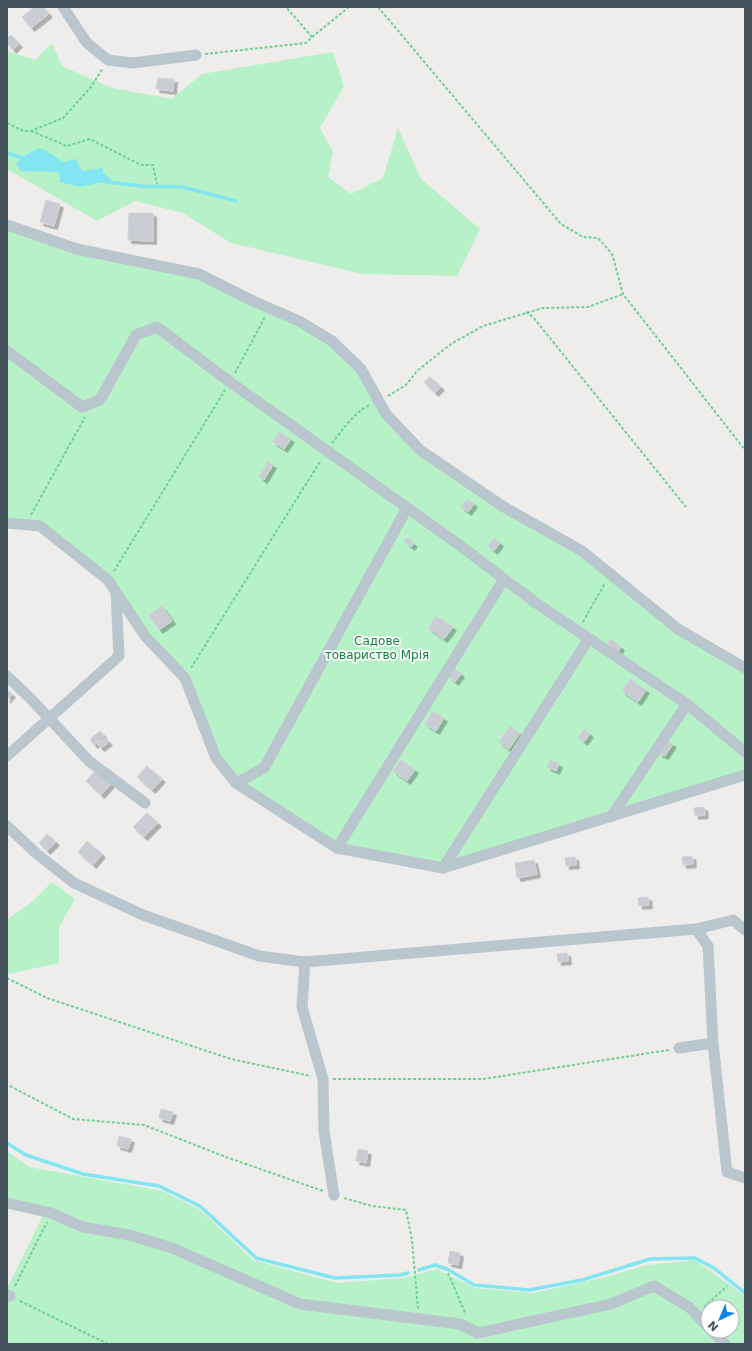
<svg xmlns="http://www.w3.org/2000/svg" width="752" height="1351" font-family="'DejaVu Sans',sans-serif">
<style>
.green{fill:#b7f1c7;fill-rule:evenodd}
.water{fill:#81e6f1}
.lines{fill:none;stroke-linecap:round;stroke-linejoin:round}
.stream{stroke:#81e6f1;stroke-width:3.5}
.building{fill:#c9ccd2;stroke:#d0d3d9;filter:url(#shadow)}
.path{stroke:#6dd194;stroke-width:2;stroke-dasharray:3 2;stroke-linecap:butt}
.minor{stroke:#b9c6cd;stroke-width:11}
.labels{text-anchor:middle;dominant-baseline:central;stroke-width:3.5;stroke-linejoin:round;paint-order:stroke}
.park-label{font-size:12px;fill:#11803c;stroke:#fff}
</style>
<defs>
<filter id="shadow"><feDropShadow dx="3.5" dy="3.5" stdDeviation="0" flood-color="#0004"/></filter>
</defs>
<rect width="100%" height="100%" fill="#efecec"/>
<g class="green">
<polygon points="52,43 62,66 112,88 172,99 202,74 333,52 344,86 320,128 333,152 328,177 351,194 383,178 398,128 421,179 480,229 457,276 363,274 231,243 183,213 135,201 97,221 7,169 7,51 35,60"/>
<polygon points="7,225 77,249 199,274 299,321 361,369 386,414 420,450 582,551 678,629 745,668 745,775 443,868 337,848 236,783 216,758 185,678 145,636 108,580 40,526 7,523"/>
<polygon points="52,882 75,899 59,927 59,963 9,974 7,973 7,920 33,901"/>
<path d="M7,1151L29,1167L163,1191L199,1209L253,1260L337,1283L403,1278L437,1269L475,1288L533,1293L606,1277L647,1265L695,1260L745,1296V1344H7V1289L43,1215L7,1207ZM708,1307H732V1331H708Z"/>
</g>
<polygon class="water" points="39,148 47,151 63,162 76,159 82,171 103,168 103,173 112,180 80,187 60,182 59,172 21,171 16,164 24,156"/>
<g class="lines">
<g class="stream">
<polyline points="7,153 26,159"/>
<polyline points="101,181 141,186 183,187 236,201"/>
<polyline points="7,1143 26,1155 83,1174 159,1186 200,1206 256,1258 335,1278 400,1275 408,1273"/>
<polyline points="419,1270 435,1265 449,1270 474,1285 529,1290 582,1280 650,1259 695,1258 714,1268 745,1293"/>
</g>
</g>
<g class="building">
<polygon points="34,7 43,7 49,14 31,28 22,17"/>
<polygon points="11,35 19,44 13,50 7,43 7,38"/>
<polygon points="158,78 174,79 173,91 156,89"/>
<polygon points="46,200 60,204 54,226 40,222"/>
<polygon points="129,213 153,213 153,241 128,240"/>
<polygon points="430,377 441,387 435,393 424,382"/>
<polygon points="279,432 291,439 284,449 273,442"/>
<polygon points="268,462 273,465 264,480 259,477"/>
<polygon points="468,499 474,504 468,512 461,507"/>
<polygon points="407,537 414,544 411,547 404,541"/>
<polygon points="494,538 500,543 494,551 488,546"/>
<polygon points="162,606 172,621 159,630 149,615"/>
<polygon points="436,616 453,627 444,639 428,628"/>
<polygon points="611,639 621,647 618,652 607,644"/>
<polygon points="455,669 461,674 455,682 449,677"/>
<polygon points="630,679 646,690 638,702 622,691"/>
<polygon points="7,690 12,694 7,700"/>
<polygon points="433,711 444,718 436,731 425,724"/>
<polygon points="510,726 520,733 509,749 499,742"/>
<polygon points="584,729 590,734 584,742 578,737"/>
<polygon points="100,731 104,736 94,745 90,739"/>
<polygon points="105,738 109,742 101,748 97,744"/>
<polygon points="667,741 673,744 665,756 659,753"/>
<polygon points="401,760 415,770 407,781 393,771"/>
<polygon points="550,760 559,764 556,771 547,767"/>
<polygon points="147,766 162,779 152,790 137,777"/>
<polygon points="96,770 111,784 101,795 86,781"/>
<polygon points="704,807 705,815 695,816 694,808"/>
<polygon points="147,813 158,823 144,837 133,827"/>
<polygon points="47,834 56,842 47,851 39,843"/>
<polygon points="87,841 102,854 93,865 78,852"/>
<polygon points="692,856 693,864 683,865 682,857"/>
<polygon points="575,857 576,865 566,866 565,858"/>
<polygon points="534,860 537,874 517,878 515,863"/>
<polygon points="648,897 649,905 639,906 638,898"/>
<polygon points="567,953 568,961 558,962 557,954"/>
<polygon points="161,1109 173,1112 170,1121 159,1118"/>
<polygon points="119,1136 131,1139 128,1149 117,1146"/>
<polygon points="358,1149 368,1151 366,1163 356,1161"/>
<polygon points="450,1251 460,1253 458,1265 448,1263"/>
</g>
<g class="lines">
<g class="path">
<polyline points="378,7 561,224 583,237 598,238 612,254 623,294 745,450"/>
<polyline points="312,37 349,7"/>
<polyline points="205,54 306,43 312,37 286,7"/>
<polyline points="7,123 23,131 31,131 63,118 91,87 103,68"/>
<polyline points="31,131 67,146 90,139 141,165 153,165 157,184"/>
<polyline points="526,312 533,317 686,507"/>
<polyline points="235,373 265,317"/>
<polyline points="388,396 406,385 417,371 451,344 483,326 543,308 588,307 623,294"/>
<path d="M332,443C343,430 354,412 370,405"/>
<polyline points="31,515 85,417"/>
<polyline points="114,571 225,390"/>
<polyline points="583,622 605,583"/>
<polyline points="191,668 321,460"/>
<polyline points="7,978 47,998 231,1059 311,1076"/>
<polyline points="333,1079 483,1079 669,1050"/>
<polyline points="10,1086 73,1119 144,1125 226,1157 323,1191"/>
<polyline points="344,1198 372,1206 406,1210 412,1240 418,1309"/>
<polyline points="448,1273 466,1315"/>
<polyline points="15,1286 47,1222"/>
<polyline points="20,1301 108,1344"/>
<polyline points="704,1307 727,1286"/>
</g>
<g class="minor">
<polyline points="63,7 87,43 108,60 133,63 196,55"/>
<polyline points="7,225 77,249 199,274 253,301 299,321 332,341 361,369 386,414 420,450 504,507 582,551 678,629 745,668"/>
<polyline points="7,351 82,407 100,400 136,335 157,327 230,382 454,541 536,603 687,704 745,752"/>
<polyline points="7,523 40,526 108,580 145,636 185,678 216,758 236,783 337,848 443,868 745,775"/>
<polyline points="7,676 31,699 89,761 145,803"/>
<polyline points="7,756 119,656 116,593"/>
<polyline points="236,783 264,768 407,508"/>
<polyline points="611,817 687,704"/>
<polyline points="7,826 37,854 74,883 143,915 259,956 305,962 696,929 733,920 745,930"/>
<polyline points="337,848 504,579"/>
<polyline points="443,868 588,640"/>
<polyline points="696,929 708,946 713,1043 727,1172 745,1178"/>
<polyline points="305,962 302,1007 323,1079 324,1131 334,1195"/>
<polyline points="679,1048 713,1043"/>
<polyline points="7,1203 51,1213 83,1227 129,1235 172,1248 300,1304 460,1324 478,1333 611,1304 654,1286 689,1307 708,1327"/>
<polyline points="7,1295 10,1296 7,1296"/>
<polyline points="712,1331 725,1344"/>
</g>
</g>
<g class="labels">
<g class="park-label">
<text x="377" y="641">Садове<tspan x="377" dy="14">товариство Мрія</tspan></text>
</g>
</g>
<rect width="752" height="1351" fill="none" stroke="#44525b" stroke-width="16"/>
<g transform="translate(720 1319) rotate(224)"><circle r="19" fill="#ffffff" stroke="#b4babd"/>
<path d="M0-3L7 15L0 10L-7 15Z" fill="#0e85e8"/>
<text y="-6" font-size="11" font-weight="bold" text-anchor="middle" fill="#44525b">N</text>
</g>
</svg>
